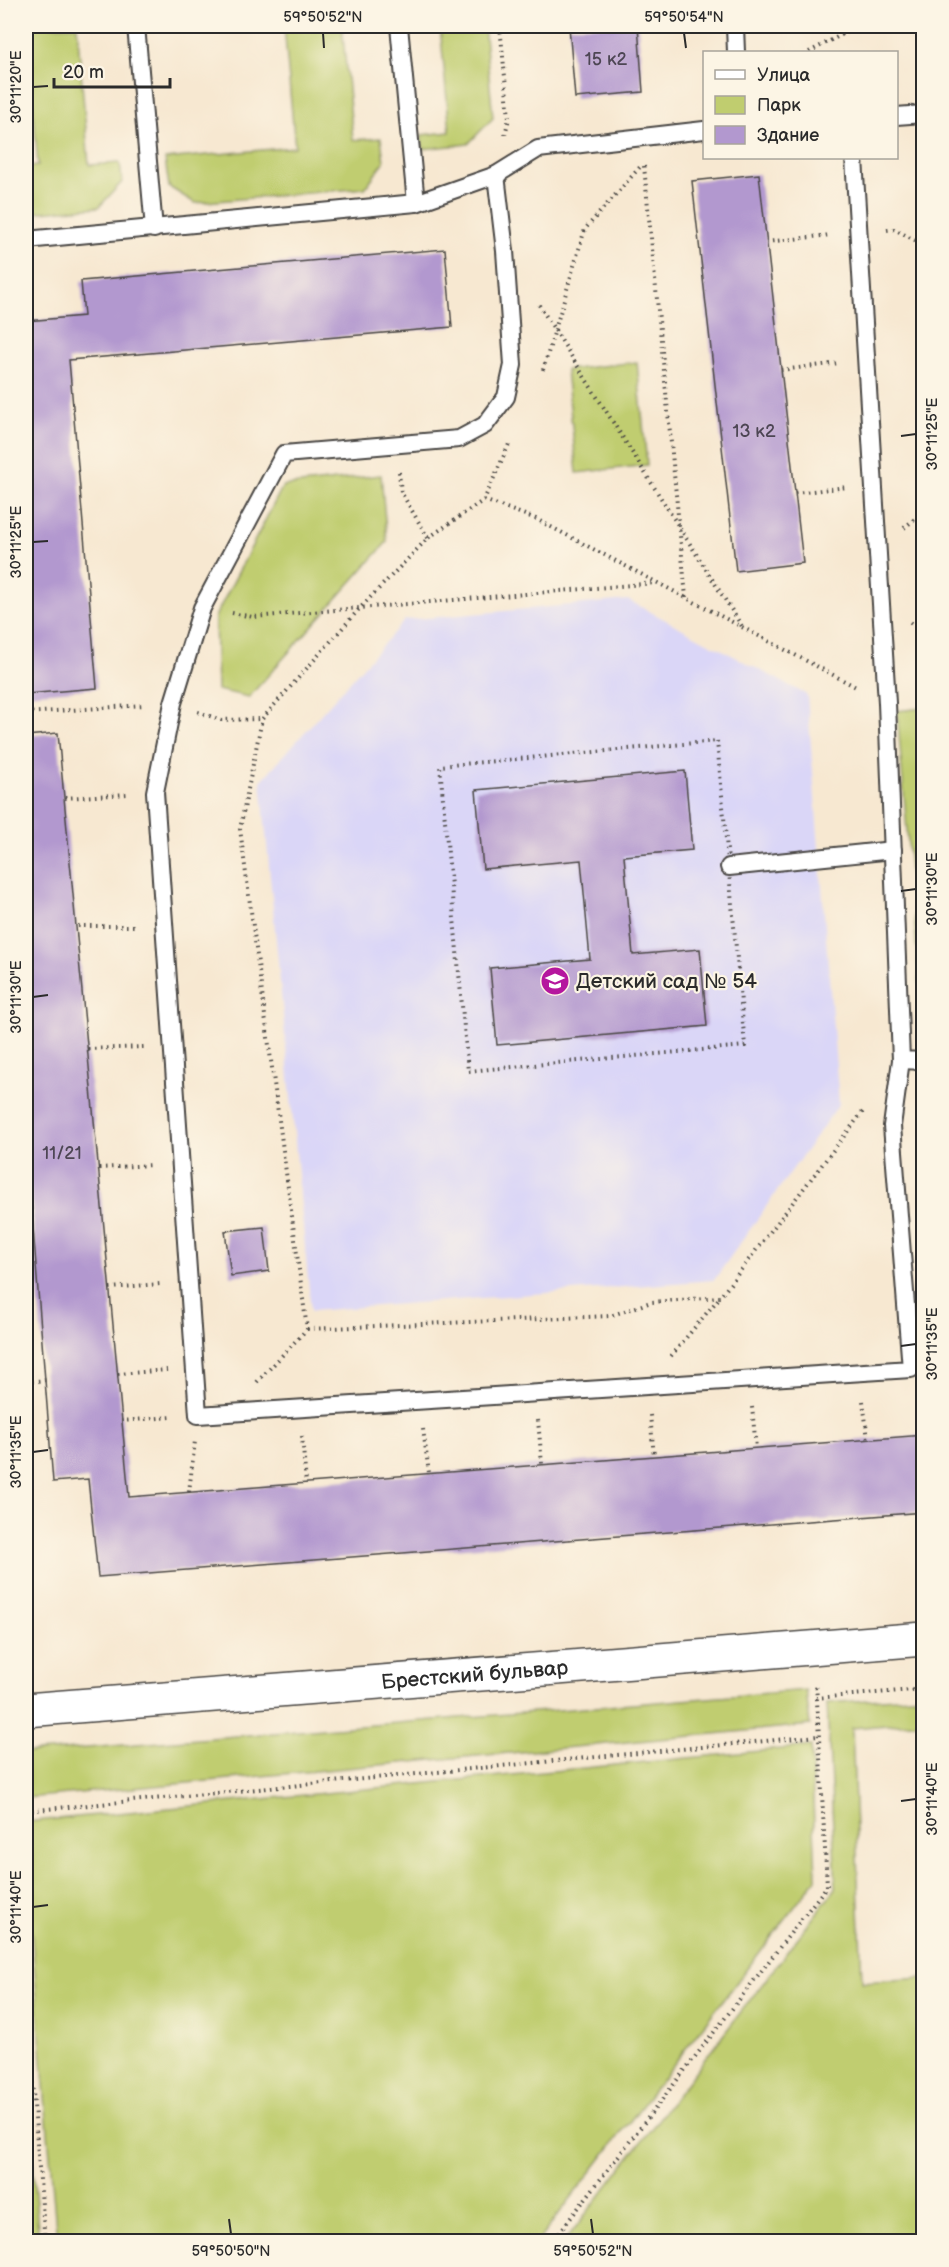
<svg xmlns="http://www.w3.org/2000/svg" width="949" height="2267" font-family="'Balsamiq Sans',sans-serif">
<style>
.built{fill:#dad6f7}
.green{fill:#c0cd6f;stroke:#767c4d;stroke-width:1.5}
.building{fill:#b298cf}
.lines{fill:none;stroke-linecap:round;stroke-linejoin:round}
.service-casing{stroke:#4a4744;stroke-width:20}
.minor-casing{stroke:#4a4744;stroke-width:36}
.path{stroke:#4a4744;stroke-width:4;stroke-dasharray:1.5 4.5;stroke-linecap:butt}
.service{stroke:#fff;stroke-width:16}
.minor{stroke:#fff;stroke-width:33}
.ticks{fill:none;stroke:#2b2b2b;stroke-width:2}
.labels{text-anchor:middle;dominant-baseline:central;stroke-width:4.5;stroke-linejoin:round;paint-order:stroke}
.number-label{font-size:18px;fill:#4d4654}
.poi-label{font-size:21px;fill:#2b2b2b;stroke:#fcf5e5;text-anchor:start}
.street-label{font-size:21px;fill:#2b2b2b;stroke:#fcf5e5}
.neatline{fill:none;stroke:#2b2b2b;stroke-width:2}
.ticks-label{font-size:15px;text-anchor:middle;fill:#2b2b2b}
</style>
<rect width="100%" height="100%" fill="#fcf5e5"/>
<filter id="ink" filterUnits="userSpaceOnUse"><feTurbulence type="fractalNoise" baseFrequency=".0167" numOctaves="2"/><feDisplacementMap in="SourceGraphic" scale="12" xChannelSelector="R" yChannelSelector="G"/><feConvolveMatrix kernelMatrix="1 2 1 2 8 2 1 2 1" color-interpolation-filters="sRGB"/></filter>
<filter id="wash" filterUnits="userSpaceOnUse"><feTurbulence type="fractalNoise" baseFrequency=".008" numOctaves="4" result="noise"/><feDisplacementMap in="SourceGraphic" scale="24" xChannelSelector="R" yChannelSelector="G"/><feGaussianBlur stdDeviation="1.35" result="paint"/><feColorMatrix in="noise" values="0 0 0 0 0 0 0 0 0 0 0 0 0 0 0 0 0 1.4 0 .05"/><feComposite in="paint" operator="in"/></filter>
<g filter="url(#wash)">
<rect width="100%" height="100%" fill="#f7e8d1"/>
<polygon class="built" points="628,600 807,695 839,1104 714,1280 311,1311 261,781 405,620"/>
<g class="green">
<polygon points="26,26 77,26 89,165 120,163 122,182 99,207 29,213 26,210 26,167 38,166"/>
<polygon points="284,26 342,26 353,140 381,138 384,162 365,188 195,203 169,187 165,159 295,147"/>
<polygon points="440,26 484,26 493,118 468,144 423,149 421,135 450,132"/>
<polygon points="637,362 647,465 577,473 566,370"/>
<polygon points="381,475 387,542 249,697 217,690 215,617 283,486"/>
<polygon points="923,708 924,708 923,993 920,987 897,711"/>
<polygon points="806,1690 810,1725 26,1798 26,1753"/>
<polygon points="923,1696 923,1722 852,1728 862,1982 923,1978 923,2241 565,2241 836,1888 827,1703"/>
<polygon points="811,1746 816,1879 538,2241 57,2241 26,1868 26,1822"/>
<polygon points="26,2085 39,2241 26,2241"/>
</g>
<g id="blocks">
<g class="building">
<polygon points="569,26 638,26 643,92 575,98"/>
<polygon points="759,174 803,563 736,571 692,181"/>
<polygon points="445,249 452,327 69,360 97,688 26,694 26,321 84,316 81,281"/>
<polygon points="58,733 129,1497 924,1435 924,1512 98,1577 88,1479 53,1482 26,1138 26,746 27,746 26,736"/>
<polygon points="685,771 692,850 624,856 633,955 700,949 707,1026 497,1045 490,968 590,959 581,860 483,869 476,790"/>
<polygon points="264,1227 269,1271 231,1276 225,1231"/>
</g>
</g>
</g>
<g filter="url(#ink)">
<use href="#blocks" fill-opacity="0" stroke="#4a4744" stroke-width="1.5"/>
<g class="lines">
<g class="service-casing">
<g id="service">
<polyline points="136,26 154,229"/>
<polyline points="399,26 416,203"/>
<polyline points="735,26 736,52"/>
<polyline points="896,116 924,114"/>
<polyline points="854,158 887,703 901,1060 924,1061"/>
<polyline points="496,175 505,251 513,365 506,397 485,425 459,439 284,454 202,608 173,703 155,792 198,1415 911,1369 892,1126 901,1060"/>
<polyline points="26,240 416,203 496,175 538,149 704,130"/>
<polyline points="729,867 893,850"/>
</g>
</g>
<g class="minor-casing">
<g id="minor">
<path id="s1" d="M26,1710L924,1639"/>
</g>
</g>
<g class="path">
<polyline points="500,26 509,118 505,135"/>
<polyline points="809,52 858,26"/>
<polyline points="644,166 686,597"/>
<polyline points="887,230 894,229 924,245"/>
<polyline points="766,242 831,235"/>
<polyline points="539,305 743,628"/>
<polyline points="543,370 585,229 640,167"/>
<polyline points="781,370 840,363"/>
<polyline points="399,472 401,492 428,538"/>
<polyline points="795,493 848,487"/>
<polyline points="484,500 536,519 858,688"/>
<polyline points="904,528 924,511"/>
<polyline points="232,613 253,617 655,583"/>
<polyline points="910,622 924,633"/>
<polyline points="198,712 221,720 262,719"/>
<polyline points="26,713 144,705"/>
<polygon points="717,741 745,1046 468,1071 440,766"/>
<polyline points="65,798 127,794"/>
<polyline points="78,926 137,926"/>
<polyline points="88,1049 144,1047"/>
<polyline points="99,1168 152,1165"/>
<polyline points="110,1288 160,1284"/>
<polyline points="307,1329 610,1316 651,1302 720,1297 865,1109"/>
<polyline points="671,1356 720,1297"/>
<polyline points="118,1374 167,1370"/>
<polyline points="26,1382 46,1380"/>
<polyline points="257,1382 307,1329 240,829 262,719 361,607 428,538 484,500 510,442"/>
<polyline points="863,1401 868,1439"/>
<polyline points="752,1407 756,1448"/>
<polyline points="650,1415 654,1456"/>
<polyline points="538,1420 542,1464"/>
<polyline points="121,1421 172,1417"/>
<polyline points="423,1429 429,1473"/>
<polyline points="302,1436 306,1483"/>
<polyline points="189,1492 195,1441"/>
<polyline points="816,1698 924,1689"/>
<polyline points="26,1811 818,1736"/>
<polyline points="26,2005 45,2242"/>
<polyline points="552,2242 827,1886 816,1683"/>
</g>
<use href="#service" class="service"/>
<use href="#minor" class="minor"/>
</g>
</g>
<path class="ticks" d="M323,33L324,48M684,33L686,48M33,87L48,86M901,436L916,434M33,542L48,541M901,891L916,889M33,997L48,995M901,1346L916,1344M33,1452L48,1450M901,1801L916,1799M33,1907L48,1905M229,2219L231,2234M591,2219L593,2234"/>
<defs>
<g id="school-disc" transform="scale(1.5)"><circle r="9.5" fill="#b5179e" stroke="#fcf5e5"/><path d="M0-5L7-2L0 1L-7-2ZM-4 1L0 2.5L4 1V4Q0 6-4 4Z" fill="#fff"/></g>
</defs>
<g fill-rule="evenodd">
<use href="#school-disc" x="555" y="981"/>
</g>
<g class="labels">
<g class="number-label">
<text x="606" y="59">15 к2</text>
<text x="754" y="431">13 к2</text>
<text x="62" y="1153">11/21</text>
</g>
<g class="poi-label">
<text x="576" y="981">Детский сад № 54</text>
</g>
<g class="street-label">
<text stroke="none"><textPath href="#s1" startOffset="450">Брестский бульвар</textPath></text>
</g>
</g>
<rect width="949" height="2267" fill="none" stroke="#fcf5e5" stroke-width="66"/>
<rect x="703" y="51" width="195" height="108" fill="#fcf5e5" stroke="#a8a49b" stroke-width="1.5"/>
<rect x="715" y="70" width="30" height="9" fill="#ffffff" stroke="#a8a49b" stroke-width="1.5"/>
<text x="757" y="81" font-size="18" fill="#2b2b2b">Улица</text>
<rect x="715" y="96" width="30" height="18" fill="#c0cd6f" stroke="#a8a49b" stroke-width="1.5"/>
<text x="757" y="111" font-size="18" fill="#2b2b2b">Парк</text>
<rect x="715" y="126" width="30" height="18" fill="#b298cf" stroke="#a8a49b" stroke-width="1.5"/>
<text x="757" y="141" font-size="18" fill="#2b2b2b">Здание</text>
<path d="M54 78v9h116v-9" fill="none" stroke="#2b2b2b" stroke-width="3"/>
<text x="63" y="78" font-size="18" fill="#2b2b2b" stroke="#fcf5e5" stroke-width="4.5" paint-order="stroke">20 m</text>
<rect x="33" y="33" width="883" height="2201" class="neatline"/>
<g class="ticks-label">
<text x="323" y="22">59°50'52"N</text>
<text x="684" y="22">59°50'54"N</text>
<text transform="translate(16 87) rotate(-90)" y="5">30°11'20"E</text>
<text transform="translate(932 434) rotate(-90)" y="5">30°11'25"E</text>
<text transform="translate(16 542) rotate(-90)" y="5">30°11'25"E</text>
<text transform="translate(932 889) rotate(-90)" y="5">30°11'30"E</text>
<text transform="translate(16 997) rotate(-90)" y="5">30°11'30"E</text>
<text transform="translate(932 1344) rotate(-90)" y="5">30°11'35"E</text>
<text transform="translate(16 1452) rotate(-90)" y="5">30°11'35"E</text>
<text transform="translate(932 1799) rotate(-90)" y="5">30°11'40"E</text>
<text transform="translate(16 1907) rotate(-90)" y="5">30°11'40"E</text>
<text x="231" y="2256">59°50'50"N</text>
<text x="593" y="2256">59°50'52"N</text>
</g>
</svg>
